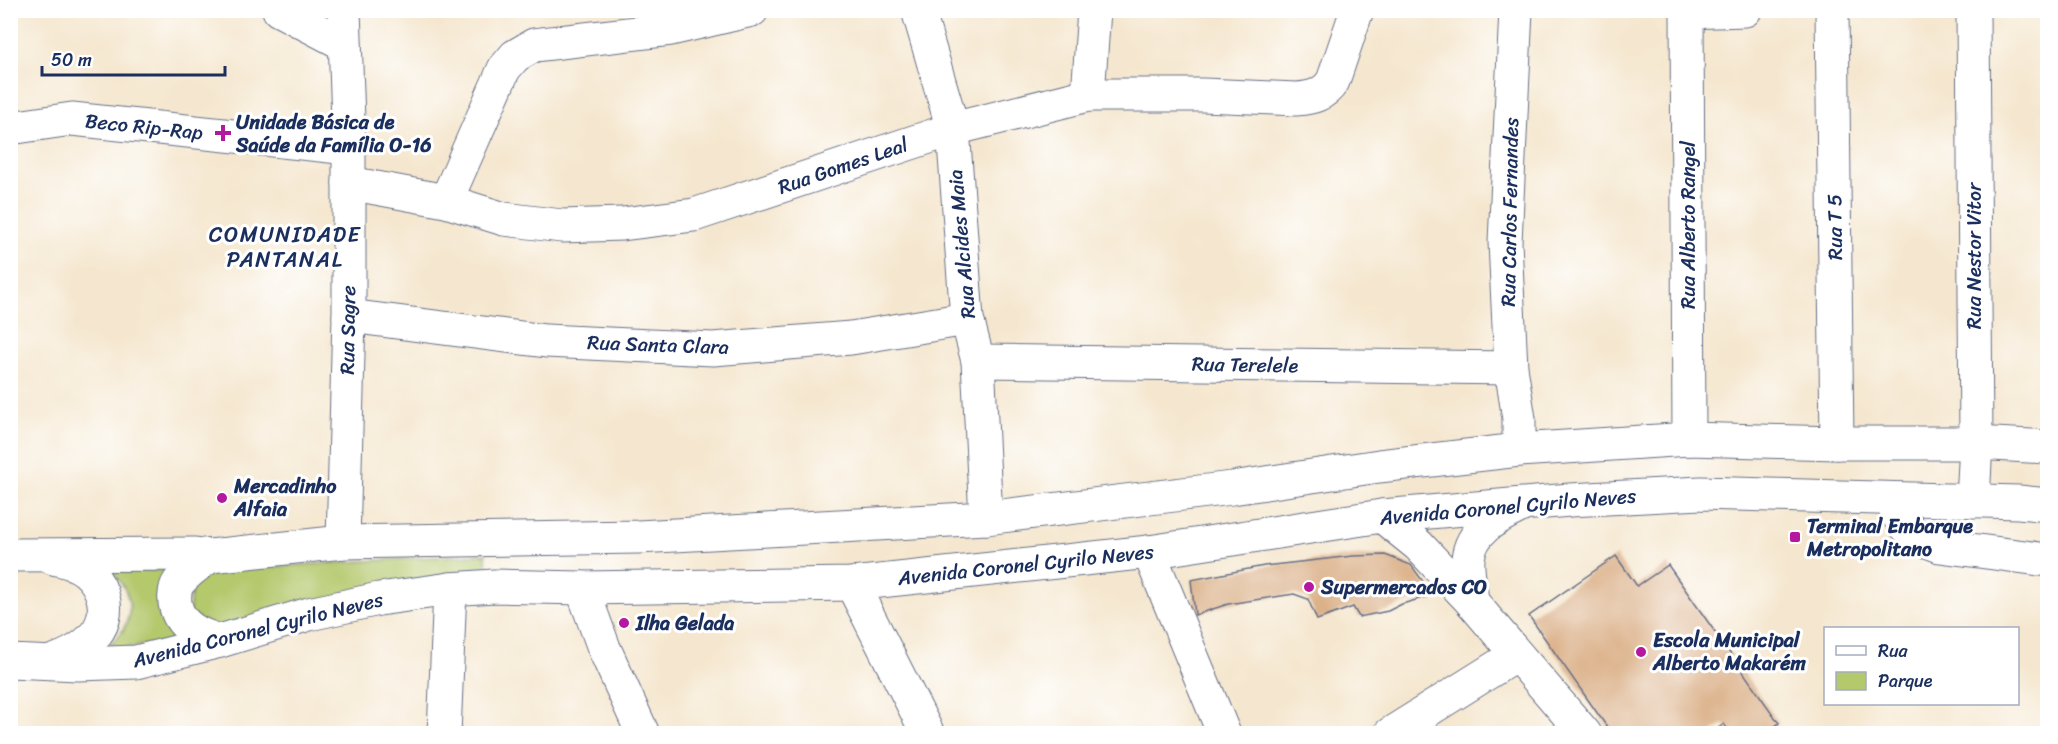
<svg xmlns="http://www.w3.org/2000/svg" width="2058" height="744" font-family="Sriracha,sans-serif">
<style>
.green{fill:#b4c86c;stroke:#687c65;stroke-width:1.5}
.building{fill:#dbb189}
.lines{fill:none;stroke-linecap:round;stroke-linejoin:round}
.minor-casing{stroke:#676f86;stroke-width:35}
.highway-casing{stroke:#676f86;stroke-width:35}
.minor{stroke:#fff;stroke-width:33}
.highway{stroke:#fff;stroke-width:33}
.poi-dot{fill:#b5179e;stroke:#fff;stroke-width:2}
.labels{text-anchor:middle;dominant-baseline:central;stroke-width:6;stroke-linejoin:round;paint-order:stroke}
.poi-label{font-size:20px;font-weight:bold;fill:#1b2f5e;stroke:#fff;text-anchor:start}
.street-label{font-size:20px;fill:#1b2f5e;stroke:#fff}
.quarter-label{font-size:22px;letter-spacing:1.5px;fill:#1b2f5e;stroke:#fff}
</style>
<rect width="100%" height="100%" fill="#fff"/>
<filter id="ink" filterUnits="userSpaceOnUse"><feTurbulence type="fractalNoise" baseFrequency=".0167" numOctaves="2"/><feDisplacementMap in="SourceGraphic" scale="12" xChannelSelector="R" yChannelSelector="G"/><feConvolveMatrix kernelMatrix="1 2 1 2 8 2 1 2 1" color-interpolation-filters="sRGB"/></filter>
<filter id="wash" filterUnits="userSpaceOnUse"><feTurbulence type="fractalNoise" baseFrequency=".008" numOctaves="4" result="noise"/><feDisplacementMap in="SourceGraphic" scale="24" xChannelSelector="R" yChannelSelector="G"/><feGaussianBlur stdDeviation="1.35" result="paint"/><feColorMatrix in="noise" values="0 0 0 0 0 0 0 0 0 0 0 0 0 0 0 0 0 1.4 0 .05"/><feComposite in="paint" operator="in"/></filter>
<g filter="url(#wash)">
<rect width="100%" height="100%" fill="#f5e7cf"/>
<g class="green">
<polygon points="486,554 487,575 215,628 189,614 192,582 212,570"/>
<path d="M110,570H181L190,639L99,652C106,646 116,641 121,633C137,610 129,588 110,570Z"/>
</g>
<g id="blocks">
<g class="building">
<polygon points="1385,555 1411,565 1433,595 1402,604 1388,611 1359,617 1353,607 1317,620 1308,599 1294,594 1228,604 1195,615 1195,614 1191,580 1264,566 1353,556"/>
<polygon points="1616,556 1637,586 1668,565 1779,723 1764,734 1731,734 1724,724 1710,734 1612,734 1529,616"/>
</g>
</g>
</g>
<g filter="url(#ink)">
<use href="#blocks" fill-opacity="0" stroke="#676f86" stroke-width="1.5"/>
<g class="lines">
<g class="minor-casing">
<g id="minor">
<polyline points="279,10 344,44"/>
<polyline points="918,10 953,129 967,319 978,361 986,518"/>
<polyline points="1516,10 1505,242 1511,368 1519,419 1519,450"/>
<polyline points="1687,10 1689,439"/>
<polyline points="1832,10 1837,443"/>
<polyline points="1973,10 1976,443 1973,501"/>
<polyline points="1687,12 1745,10"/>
<polyline points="1088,95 1094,10"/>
<polyline points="10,128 72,119 349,148"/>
<path d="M349,183L446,201L504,219L562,226L622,224L694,215L953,129L1088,95H1203L1296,99C1312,98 1324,95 1333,81L1357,10"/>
<polyline points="446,201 504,69 515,56 534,45 671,29 752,10"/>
<polyline points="349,316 546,341 713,349 851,338 967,319"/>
<polyline points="978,361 1511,368"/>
<path d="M1891,499C1901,526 1912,537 1940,546L2048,560"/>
<polyline points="1382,516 1418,545 1472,602 1585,734"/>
<polyline points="343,542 349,316 349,148 344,10"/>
<polyline points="1149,552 1224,734"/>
<polyline points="852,584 928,734"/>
<polyline points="582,588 604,648 643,734"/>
<path d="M1472,602C1471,588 1467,573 1468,559C1471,529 1498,517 1522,505"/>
<polyline points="444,734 450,589"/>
<polyline points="1390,734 1516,655"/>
</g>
</g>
<g class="highway-casing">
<g id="highway">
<polyline points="10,555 195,554 210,556 343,542 638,537 986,518 1232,488 1379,466 1519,450 1689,439 1837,443 1976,443 2048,447"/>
<path d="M210,556C200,563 188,571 180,581C175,586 174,596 175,603C179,627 199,635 220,641"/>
<polyline points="10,661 78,664 136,662 220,641 309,614 379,599 450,589 494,586 582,588 852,584 1149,552 1382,516 1570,500 1701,493 2019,502 2048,505"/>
<path d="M51,662C85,651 118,626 99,587C89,568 74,562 53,558"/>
</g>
</g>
<use href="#minor" class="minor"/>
<use href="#highway" class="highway"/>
</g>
</g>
<g class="poi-dot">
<path d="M220 124h6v6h6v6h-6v6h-6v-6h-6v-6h6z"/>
<circle cx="222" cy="498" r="6"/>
<rect x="1789" y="531" width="12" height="12" rx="3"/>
<circle cx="1309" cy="587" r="6"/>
<circle cx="624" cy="623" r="6"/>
<circle cx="1641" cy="652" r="6"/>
</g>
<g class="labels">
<g class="poi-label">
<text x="236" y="122">Unidade Básica de<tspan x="236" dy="23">Saúde da Família O-16</tspan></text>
<text x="234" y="486">Mercadinho<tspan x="234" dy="23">Alfaia</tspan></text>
<text x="1807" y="526">Terminal Embarque<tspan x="1807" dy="23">Metropolitano</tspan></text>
<text x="1321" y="587">Supermercados CO</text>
<text x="636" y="623">Ilha Gelada</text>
<text x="1653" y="640">Escola Municipal<tspan x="1653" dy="23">Alberto Makarém</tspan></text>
</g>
<g class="street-label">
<text transform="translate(144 127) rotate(6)">Beco Rip-Rap</text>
<text transform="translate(843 166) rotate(-19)">Rua Gomes Leal</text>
<text transform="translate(1510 212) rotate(-89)">Rua Carlos Fernandes</text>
<text transform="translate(1688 225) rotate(-90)">Rua Alberto Rangel</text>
<text transform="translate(1835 227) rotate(-91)">Rua T 5</text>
<text transform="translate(962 244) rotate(-95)">Rua Alcides Maia</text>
<text transform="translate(1974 256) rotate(-90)">Rua Nestor Vitor</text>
<text transform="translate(348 330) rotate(-89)">Rua Sagre</text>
<text transform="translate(658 345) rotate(2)">Rua Santa Clara</text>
<text transform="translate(1245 365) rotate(1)">Rua Terelele</text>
<text transform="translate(1508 507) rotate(-5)">Avenida Coronel Cyrilo Neves</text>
<text transform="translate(1026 565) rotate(-6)">Avenida Coronel Cyrilo Neves</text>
<text transform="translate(258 630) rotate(-14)">Avenida Coronel Cyrilo Neves</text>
</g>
<g class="quarter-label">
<text x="285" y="234">COMUNIDADE<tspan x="285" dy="25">PANTANAL</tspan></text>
</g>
</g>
<rect width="2058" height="744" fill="none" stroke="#fff" stroke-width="36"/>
<rect x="1824" y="627" width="195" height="78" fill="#ffffff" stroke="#a4acbf" stroke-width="1.5"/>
<rect x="1836" y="646" width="30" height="9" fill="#ffffff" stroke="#a4acbf" stroke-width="1.5"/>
<text x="1878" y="657" font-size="18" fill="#1b2f5e">Rua</text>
<rect x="1836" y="672" width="30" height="18" fill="#b4c86c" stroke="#a4acbf" stroke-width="1.5"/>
<text x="1878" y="687" font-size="18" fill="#1b2f5e">Parque</text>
<path d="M42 66v9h183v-9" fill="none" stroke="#1b2f5e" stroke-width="3"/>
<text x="51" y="66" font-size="18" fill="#1b2f5e" stroke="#ffffff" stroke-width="4.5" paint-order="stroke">50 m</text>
</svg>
